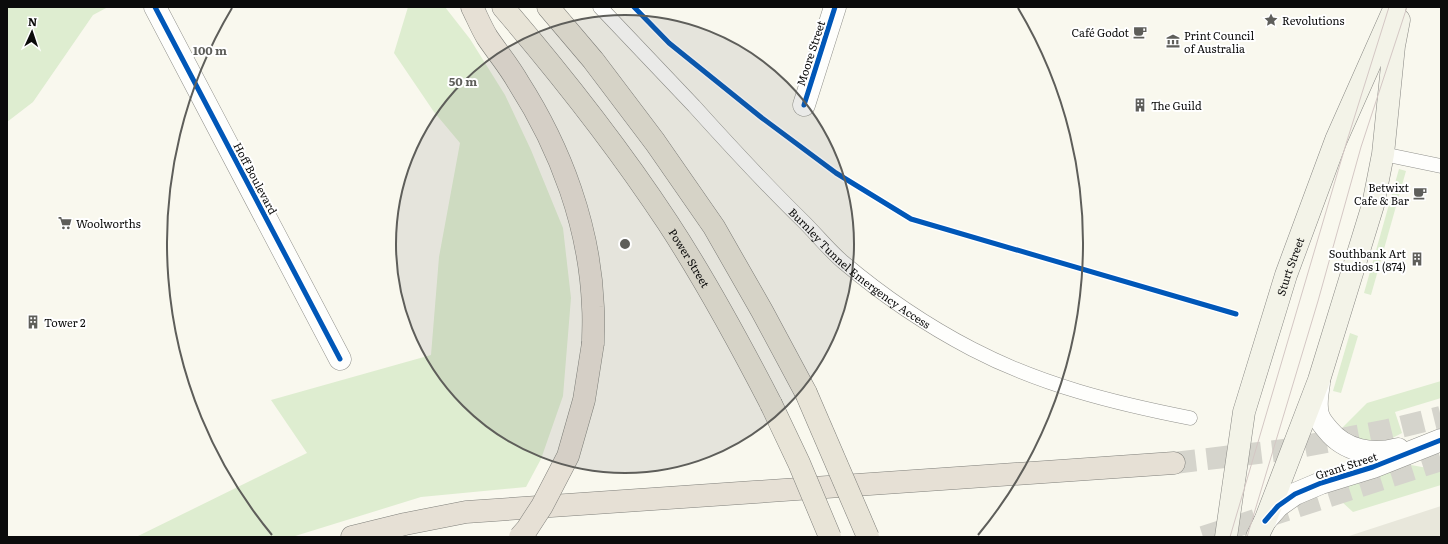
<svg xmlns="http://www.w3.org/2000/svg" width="1448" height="544" font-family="Literata,serif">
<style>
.green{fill:#deedd0}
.plaza{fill:#e8e7db}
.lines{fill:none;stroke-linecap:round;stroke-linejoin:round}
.motorway-tunnel{stroke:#d5d4cc;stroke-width:22;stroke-dasharray:22 11;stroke-linecap:butt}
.service-casing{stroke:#92928d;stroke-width:15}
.minor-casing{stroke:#92928d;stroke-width:23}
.secondary-casing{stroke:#898884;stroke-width:23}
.trunk-casing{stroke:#7f7f7a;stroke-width:23}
.motorway-casing{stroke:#7f7f7a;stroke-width:23}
.service{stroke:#fefefc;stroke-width:14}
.minor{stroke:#fefefc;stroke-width:22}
.secondary{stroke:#f3f3e8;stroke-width:22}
.trunk{stroke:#e8e4d7;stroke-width:22}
.motorway{stroke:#e6e0d5;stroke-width:22}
.tram{stroke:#d4c7c4;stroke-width:1}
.trunk-bridge-casing{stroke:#7f7f7a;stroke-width:23;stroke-linecap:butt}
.motorway-bridge-casing{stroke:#7f7f7a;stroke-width:23;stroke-linecap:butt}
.trunk-bridge{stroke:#e8e4d7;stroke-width:22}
.motorway-bridge{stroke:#e6e0d5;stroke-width:22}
.cycleway-casing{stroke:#fff;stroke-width:8}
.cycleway{stroke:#0057b8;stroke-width:5}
.ring{fill:none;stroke:#5e5e5a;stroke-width:2}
.labels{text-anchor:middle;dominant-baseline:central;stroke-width:4;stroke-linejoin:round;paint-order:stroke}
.poi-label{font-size:11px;fill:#0b0b0b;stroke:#fff;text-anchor:start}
.street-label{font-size:11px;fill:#0b0b0b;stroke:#fff}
.centre{fill:#5e5e5a;stroke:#fff;stroke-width:2}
.ring-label{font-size:12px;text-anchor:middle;font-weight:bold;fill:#5e5e5a;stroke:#fff;stroke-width:4;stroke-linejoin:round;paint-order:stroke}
</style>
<rect width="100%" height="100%" fill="#f9f8ee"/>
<g class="green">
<polygon points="7,7 108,7 93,15 33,102 7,122"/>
<polygon points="408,7 445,7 470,39 505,95 531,150 563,228 571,298 563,396 541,459 526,487 421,497 292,537 136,537 307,453 271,400 431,355 439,257 460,143 434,112 394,53"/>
<polygon points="1399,169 1406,171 1371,295 1364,293"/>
<polygon points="1350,333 1358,336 1341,393 1333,391"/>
<path d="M1441,381V398L1395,412L1402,433C1384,444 1356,446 1343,427L1367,403Z"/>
<polygon points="1411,465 1433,469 1441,467 1441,485 1353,512 1329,490"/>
</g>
<polygon class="plaza" points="1441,506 1441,537 1346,537"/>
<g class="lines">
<g class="motorway-tunnel">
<polyline points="1174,463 1284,450 1388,430 1441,417"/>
<polyline points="1203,537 1441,460"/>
<polyline points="1440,537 1441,537"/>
</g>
<g class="service-casing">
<g id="service">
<path id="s1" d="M600,7C631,40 663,73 694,106C730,146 766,185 804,222C817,235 829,250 843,262C882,295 926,325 972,349C1041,385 1114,403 1190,418"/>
<polyline points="1383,154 1441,166"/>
</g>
</g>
<g class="minor-casing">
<g id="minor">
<polyline points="155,7 340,359"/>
<polyline points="804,105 835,7"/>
<path d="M1319,383C1318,391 1316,400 1317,408C1317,417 1322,423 1328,430C1345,451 1372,456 1398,449"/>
<polyline points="1265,521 1278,506 1295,494 1321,483 1373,467 1441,440"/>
</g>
</g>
<g class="secondary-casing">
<g id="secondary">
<path id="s2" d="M1226,537L1244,412L1286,275L1336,140L1395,7"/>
<polyline points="1257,537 1265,521 1319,380 1373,205 1383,154 1394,46 1399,20"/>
</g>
</g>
<g class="trunk-casing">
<g id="trunk">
<path id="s3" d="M503,7C562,76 618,147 668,223C706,281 739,342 771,404"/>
<polyline points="548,7 593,60 655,142 714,227 762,311 806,393"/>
</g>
</g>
<g class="motorway-casing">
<g id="motorway">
<path d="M472,7C477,17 481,27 487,37C497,52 509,66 518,82C561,149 590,227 593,307C594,319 593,331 593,343"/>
<polyline points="352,537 405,524 466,512 1174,463"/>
</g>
</g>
<use href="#service" class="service"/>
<use href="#minor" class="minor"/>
<use href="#secondary" class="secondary"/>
<use href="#trunk" class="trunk"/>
<use href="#motorway" class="motorway"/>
<g class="tram">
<polyline points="1230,537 1346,144 1389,7"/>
<polyline points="1247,537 1318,301 1361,147 1407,7"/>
</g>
<g class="trunk-bridge-casing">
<g id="trunk-bridge">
<polyline points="806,393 868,537"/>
<polyline points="771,404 799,463 830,537"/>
</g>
</g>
<g class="motorway-bridge-casing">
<polyline id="motorway-bridge" points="520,537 527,529 542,506 568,456 584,400 593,343"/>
</g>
<use href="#trunk-bridge" class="trunk-bridge"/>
<use href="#motorway-bridge" class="motorway-bridge"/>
<g class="cycleway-casing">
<g id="cycleway">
<polyline points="155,7 340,359"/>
<polyline points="634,7 669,43 762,118 836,173 911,219 1236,314"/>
<polyline points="804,105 835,7"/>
<polyline points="1265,521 1278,506 1295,494 1321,483 1373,467 1441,440"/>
</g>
</g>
<use href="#cycleway" class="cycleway"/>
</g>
<circle cx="625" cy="244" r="229" fill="#5e5e5a" fill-opacity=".12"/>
<g class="ring">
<circle cx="625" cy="244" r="229"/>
<path d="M272 535A458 458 0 0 1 232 8M1018 8A458 458 0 0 1 978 535"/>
</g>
<defs>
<g id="sight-bare" transform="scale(1.08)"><path d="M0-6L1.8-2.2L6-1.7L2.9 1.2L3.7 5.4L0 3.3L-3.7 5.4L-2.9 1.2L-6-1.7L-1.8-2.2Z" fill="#5e5e5a" stroke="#fff" stroke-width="2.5" paint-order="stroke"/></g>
<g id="cafe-bare" transform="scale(1.08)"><path d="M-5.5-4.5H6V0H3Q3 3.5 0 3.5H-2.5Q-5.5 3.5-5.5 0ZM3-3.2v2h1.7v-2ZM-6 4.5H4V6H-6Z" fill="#5e5e5a" stroke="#fff" stroke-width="2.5" paint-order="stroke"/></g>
<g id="museum-bare" transform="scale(1.08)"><path d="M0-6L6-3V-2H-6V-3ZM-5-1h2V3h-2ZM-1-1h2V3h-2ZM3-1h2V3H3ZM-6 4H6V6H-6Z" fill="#5e5e5a" stroke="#fff" stroke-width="2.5" paint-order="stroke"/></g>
<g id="building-bare" transform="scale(1.08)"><path d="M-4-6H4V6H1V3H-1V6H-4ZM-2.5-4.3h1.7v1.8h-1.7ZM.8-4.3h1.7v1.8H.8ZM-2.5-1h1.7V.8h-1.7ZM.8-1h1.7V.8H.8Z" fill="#5e5e5a" stroke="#fff" stroke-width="2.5" paint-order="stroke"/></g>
<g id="supermarket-bare" transform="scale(1.08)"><path d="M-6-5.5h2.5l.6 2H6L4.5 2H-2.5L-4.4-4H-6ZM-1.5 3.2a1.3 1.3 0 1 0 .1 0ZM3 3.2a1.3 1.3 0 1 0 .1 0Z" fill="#5e5e5a" stroke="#fff" stroke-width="2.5" paint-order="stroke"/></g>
</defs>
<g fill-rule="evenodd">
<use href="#sight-bare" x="1271" y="20"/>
<use href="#cafe-bare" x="1140" y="32"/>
<use href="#museum-bare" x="1173" y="41"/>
<use href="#building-bare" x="1140" y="105"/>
<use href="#cafe-bare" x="1420" y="193"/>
<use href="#supermarket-bare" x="65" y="223"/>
<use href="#building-bare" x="1417" y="259"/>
<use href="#building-bare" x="33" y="322"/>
</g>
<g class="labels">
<g class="poi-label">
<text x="1282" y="20">Revolutions</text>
<text x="1129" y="32" text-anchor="end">Café Godot</text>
<text x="1184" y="35">Print Council<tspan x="1184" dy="13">of Australia</tspan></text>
<text x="1151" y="105">The Guild</text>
<text x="1409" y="187" text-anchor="end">Betwixt<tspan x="1409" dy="13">Cafe &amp; Bar</tspan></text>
<text x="76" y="223">Woolworths</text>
<text x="1406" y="253" text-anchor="end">Southbank Art<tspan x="1406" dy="13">Studios 1 (874)</tspan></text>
<text x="44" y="322">Tower 2</text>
</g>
<g class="street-label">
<text transform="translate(810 53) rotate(-72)">Moore Street</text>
<text transform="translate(256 178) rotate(62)">Hoff Boulevard</text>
<text stroke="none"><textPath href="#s3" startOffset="313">Power Street</textPath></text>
<text stroke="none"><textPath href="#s2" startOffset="279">Sturt Street</textPath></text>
<text stroke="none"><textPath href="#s1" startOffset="369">Burnley Tunnel Emergency Access</textPath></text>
<text transform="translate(1346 465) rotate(-18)">Grant Street</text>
</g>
</g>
<circle cx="625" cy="244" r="6" class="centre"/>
<g class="ring-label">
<text x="210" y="55">100 m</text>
<text x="463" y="86">50 m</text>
</g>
<rect width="1448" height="544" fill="none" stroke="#0b0b0b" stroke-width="16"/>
<g transform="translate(32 32) rotate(3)" stroke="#ffffff" stroke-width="3" paint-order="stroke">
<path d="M0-3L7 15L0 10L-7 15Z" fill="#0b0b0b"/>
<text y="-6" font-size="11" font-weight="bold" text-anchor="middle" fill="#0b0b0b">N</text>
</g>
</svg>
